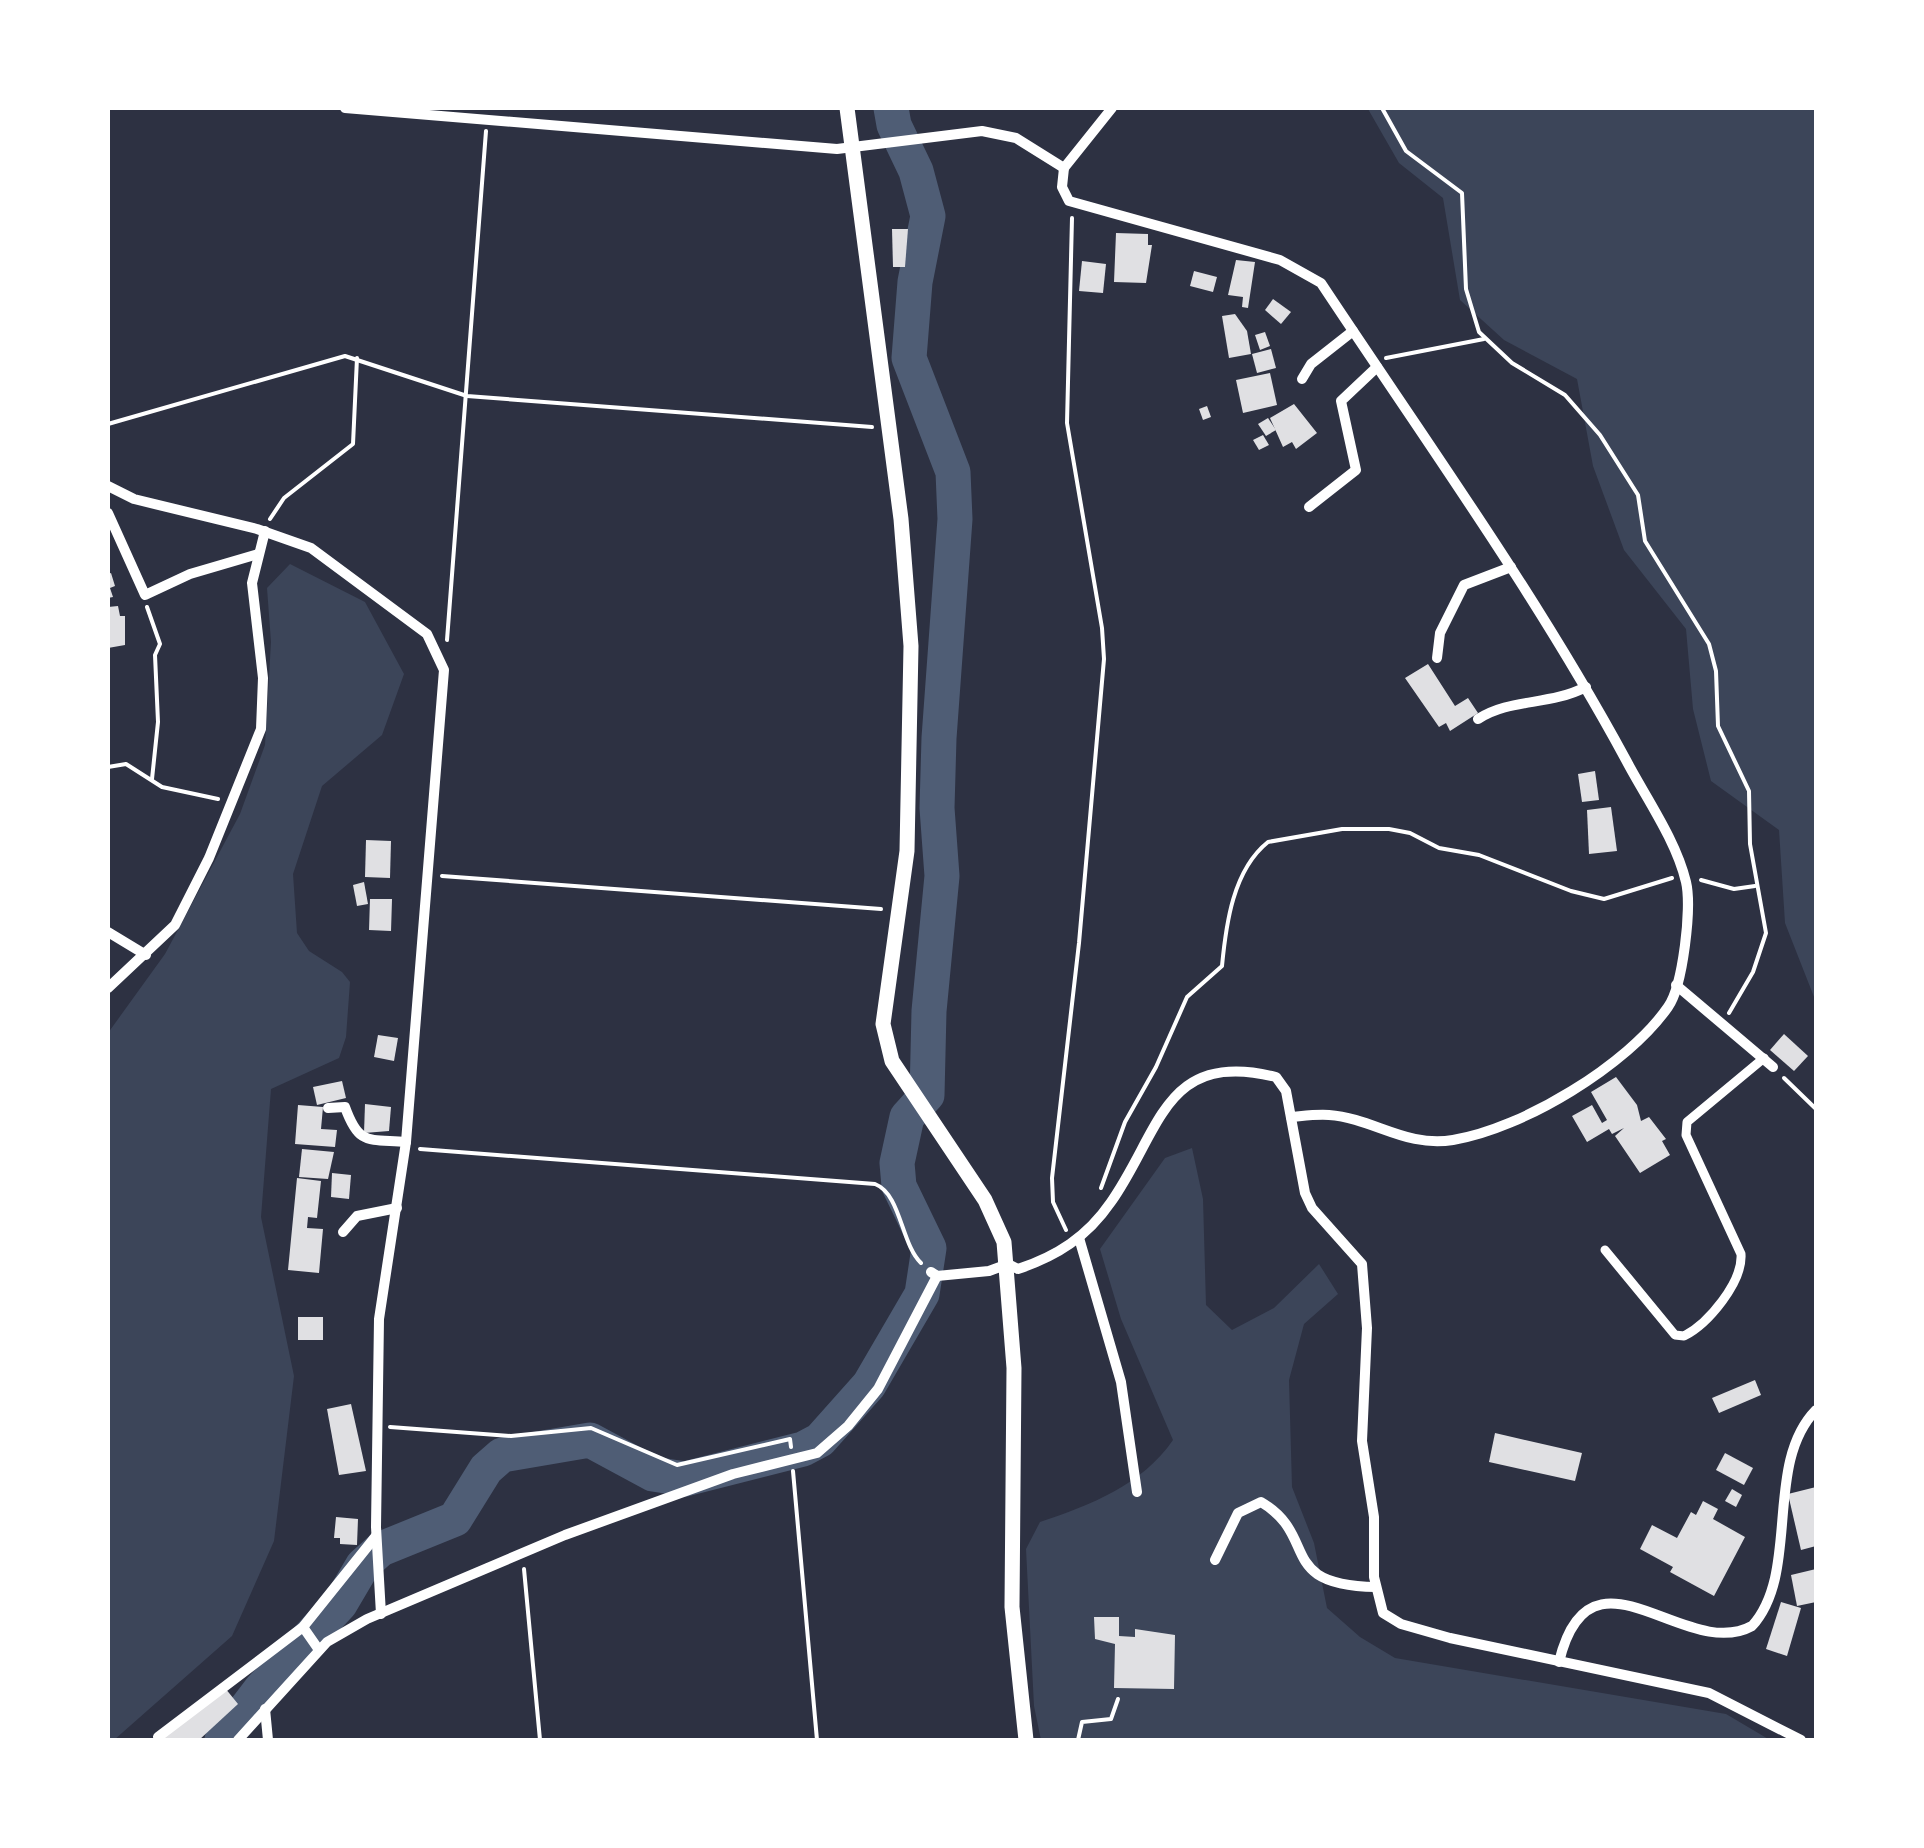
<svg xmlns="http://www.w3.org/2000/svg" width="1924" height="1848" font-family="'Golos Text',sans-serif">
<style>
.green{fill:#3c4559}
.lines{fill:none;stroke-linecap:round;stroke-linejoin:round}
.river{stroke:#4f5d75;stroke-width:35}
.building{fill:#e0e0e3}
.path{stroke:#fff;stroke-width:4}
.pedestrian{stroke:#fff;stroke-width:9}
.minor{stroke:#fff;stroke-width:10}
.tertiary{stroke:#fff;stroke-width:15}
</style>
<rect width="100%" height="100%" fill="#2d3142"/>
<g class="green">
<polygon points="1816,108 1816,1002 1785,923 1779,830 1711,781 1693,709 1686,629 1624,550 1593,466 1577,379 1504,340 1460,300 1443,198 1399,163 1368,109"/>
<polygon points="290,564 365,602 404,674 382,735 322,786 293,874 297,933 309,951 342,972 350,982 346,1037 339,1058 271,1089 261,1217 294,1376 274,1541 232,1636 114,1740 108,1740 108,1033 165,954 240,814 265,745 271,642 267,588"/>
<path d="M1192,1148L1203,1199L1206,1305L1232,1330L1274,1308L1319,1264L1338,1294L1304,1324L1289,1380L1292,1487L1314,1543L1327,1608L1360,1637L1395,1658L1726,1714L1770,1740H1041L1034,1706L1026,1549L1040,1522C1091,1505 1142,1485 1173,1440L1121,1319L1100,1249L1165,1158Z"/>
</g>
<g class="lines">
<polyline class="river" points="222,1740 261,1689 340,1604 363,1565 381,1549 455,1519 486,1469 502,1455 590,1440 653,1474 685,1479 803,1449 820,1440 869,1385 922,1294 929,1248 899,1186 897,1163 907,1117 927,1095 929,1011 942,876 937,808 939,738 955,519 953,472 909,358 915,282 928,216 916,171 894,125 891,108"/>
</g>
<g class="building">
<polygon points="892,229 908,229 905,267 893,267"/>
<polygon points="1116,233 1148,234 1148,245 1152,245 1146,283 1114,282"/>
<polygon points="1236,260 1255,262 1248,308 1242,307 1243,297 1228,295"/>
<polygon points="1082,261 1106,264 1103,293 1079,291"/>
<polygon points="1194,271 1217,277 1213,292 1190,286"/>
<polygon points="1273,299 1291,312 1281,324 1265,310"/>
<polygon points="1235,314 1247,331 1251,354 1229,358 1222,316"/>
<polygon points="1265,332 1270,346 1260,350 1255,335"/>
<polygon points="1271,349 1276,368 1257,373 1252,354"/>
<polygon points="1270,373 1277,405 1243,413 1236,380"/>
<polygon points="1294,404 1317,433 1296,449 1292,442 1283,447 1270,418"/>
<polygon points="1207,406 1211,417 1203,420 1199,409"/>
<polygon points="1268,418 1276,430 1266,436 1258,424"/>
<polygon points="1263,435 1269,445 1259,450 1253,440"/>
<polygon points="111,573 115,586 110,588 113,597 108,598 108,574"/>
<polygon points="118,606 120,616 125,616 125,645 108,648 108,607"/>
<polygon points="1428,664 1455,706 1468,698 1478,713 1450,731 1446,723 1439,727 1405,678"/>
<polygon points="1595,771 1599,800 1582,802 1578,774"/>
<polygon points="1611,807 1617,851 1589,854 1587,810"/>
<polygon points="366,840 391,841 390,878 365,877"/>
<polygon points="364,882 368,904 357,906 353,885"/>
<polygon points="370,899 392,899 391,931 369,930"/>
<polygon points="1784,1034 1808,1056 1794,1071 1770,1050"/>
<polygon points="378,1035 398,1038 394,1061 374,1057"/>
<polygon points="1616,1077 1637,1105 1641,1121 1649,1117 1666,1139 1662,1141 1670,1155 1640,1173 1615,1136 1624,1128 1612,1134 1609,1129 1587,1142 1572,1116 1592,1105 1602,1123 1607,1120 1591,1092"/>
<polygon points="342,1081 346,1098 317,1105 313,1087"/>
<polygon points="365,1104 391,1107 389,1131 364,1133"/>
<polygon points="298,1105 323,1107 321,1129 337,1130 335,1147 295,1144"/>
<polygon points="302,1149 334,1152 328,1179 299,1177"/>
<polygon points="332,1173 351,1175 349,1199 331,1197"/>
<polygon points="297,1178 321,1181 317,1218 308,1217 307,1228 323,1229 319,1273 288,1270"/>
<rect x="298" y="1317" width="25" height="23"/>
<polygon points="1755,1380 1761,1395 1719,1413 1712,1398"/>
<polygon points="351,1404 366,1471 339,1475 327,1409"/>
<polygon points="1495,1433 1582,1453 1575,1481 1489,1462"/>
<polygon points="1725,1453 1753,1468 1744,1485 1716,1470"/>
<polygon points="1816,1487 1816,1546 1801,1550 1788,1494"/>
<polygon points="1732,1489 1742,1495 1736,1507 1725,1501"/>
<polygon points="1703,1501 1718,1509 1713,1519 1745,1537 1714,1596 1670,1572 1673,1567 1640,1549 1652,1525 1677,1538 1691,1512 1696,1515"/>
<polygon points="336,1517 358,1519 357,1545 340,1544 340,1538 334,1538"/>
<polygon points="1816,1569 1816,1602 1797,1606 1791,1575"/>
<polygon points="1781,1602 1801,1608 1787,1656 1766,1649"/>
<polygon points="1094,1617 1119,1617 1119,1636 1135,1637 1135,1629 1175,1635 1174,1689 1114,1688 1115,1644 1095,1639"/>
<polygon points="225,1688 238,1704 199,1740 160,1740"/>
</g>
<g class="lines">
<g class="path">
<polyline points="1382,108 1406,151 1462,193 1466,289 1479,332 1512,363 1565,395 1600,435 1638,495 1645,541 1709,644 1716,671 1718,726 1749,791 1750,844 1766,933 1753,972 1729,1013"/>
<polyline points="1386,358 1484,339"/>
<polyline points="108,424 345,356 467,396 872,427"/>
<polyline points="270,519 284,498 353,444 357,358"/>
<polyline points="147,607 160,644 155,655 158,722 152,779"/>
<polyline points="447,640 486,131"/>
<polyline points="108,767 126,764 162,787 218,799"/>
<polyline points="442,876 881,909"/>
<polyline points="1701,880 1734,889 1755,886"/>
<polyline points="1784,1078 1816,1109"/>
<path d="M420,1149L875,1184C901,1194 901,1244 921,1263"/>
<path d="M1101,1188L1125,1122L1156,1067L1187,997L1222,966C1226,924 1233,870 1268,842L1342,829H1389L1410,833L1439,848L1479,855L1571,891L1604,899L1672,878"/>
<polyline points="1066,1230 1053,1202 1052,1178 1079,943 1104,659 1102,628 1067,423 1072,218"/>
<polyline points="390,1427 511,1436 591,1428 677,1465 790,1439 791,1447"/>
<polyline points="793,1471 817,1740"/>
<polyline points="524,1569 540,1740"/>
<polyline points="1078,1740 1082,1722 1111,1719 1118,1699"/>
</g>
<path class="pedestrian" d="M1605,1250L1675,1335L1684,1336C1708,1324 1743,1282 1741,1254L1686,1135L1687,1122L1764,1058"/>
<g class="minor">
<polyline points="345,108 837,149 982,131 1016,138 1064,168"/>
<path d="M1112,108L1064,168L1062,187L1069,201L1280,260L1321,283C1425,440 1536,594 1626,760C1646,798 1676,840 1686,882C1692,907 1683,986 1668,1007C1628,1065 1522,1129 1453,1140C1406,1148 1373,1118 1329,1115C1317,1114 1303,1116 1291,1117"/>
<polyline points="1302,379 1311,364 1353,331"/>
<polyline points="108,486 134,499 257,529 311,548 427,634 444,670 406,1142 379,1319 376,1527 381,1614"/>
<polyline points="1309,507 1356,470 1341,401 1377,367"/>
<polyline points="108,513 145,595 190,574 258,554"/>
<polyline points="1437,658 1440,633 1464,585 1511,567"/>
<path d="M1478,719C1510,698 1549,706 1586,687"/>
<polyline points="108,932 146,955"/>
<polyline points="1676,985 1773,1067"/>
<polyline points="108,988 175,925 209,858 261,729 263,678 252,583 265,531"/>
<path d="M328,1108L345,1107C359,1146 368,1139 406,1142"/>
<polyline points="343,1232 357,1216 397,1208"/>
<polyline points="1079,1238 1121,1382 1137,1492"/>
<path d="M931,1272L937,1276L989,1271L1008,1264L1018,1269C1057,1256 1087,1237 1111,1202C1161,1131 1164,1049 1276,1077L1286,1091L1305,1193L1312,1208L1362,1264L1367,1328L1362,1441L1374,1517V1577L1383,1613L1401,1624L1450,1638L1709,1693L1801,1740"/>
<path d="M1215,1560L1238,1513L1261,1502C1320,1537 1275,1585 1376,1587"/>
<polyline points="303,1627 319,1650"/>
<path d="M1559,1662C1590,1533 1685,1663 1752,1626C1801,1572 1763,1464 1816,1410"/>
<polyline points="265,1709 268,1740"/>
<polyline points="158,1737 303,1627 376,1536"/>
<polyline points="238,1740 327,1642 367,1619 565,1535 733,1474 817,1453 848,1426 878,1389 937,1276"/>
</g>
<polyline class="tertiary" points="847,108 901,519 911,646 907,851 883,1024 892,1061 985,1200 1004,1242 1014,1368 1012,1607 1026,1740"/>
</g>
<rect width="1924" height="1848" fill="none" stroke="#ffffff" stroke-width="220"/>
</svg>
